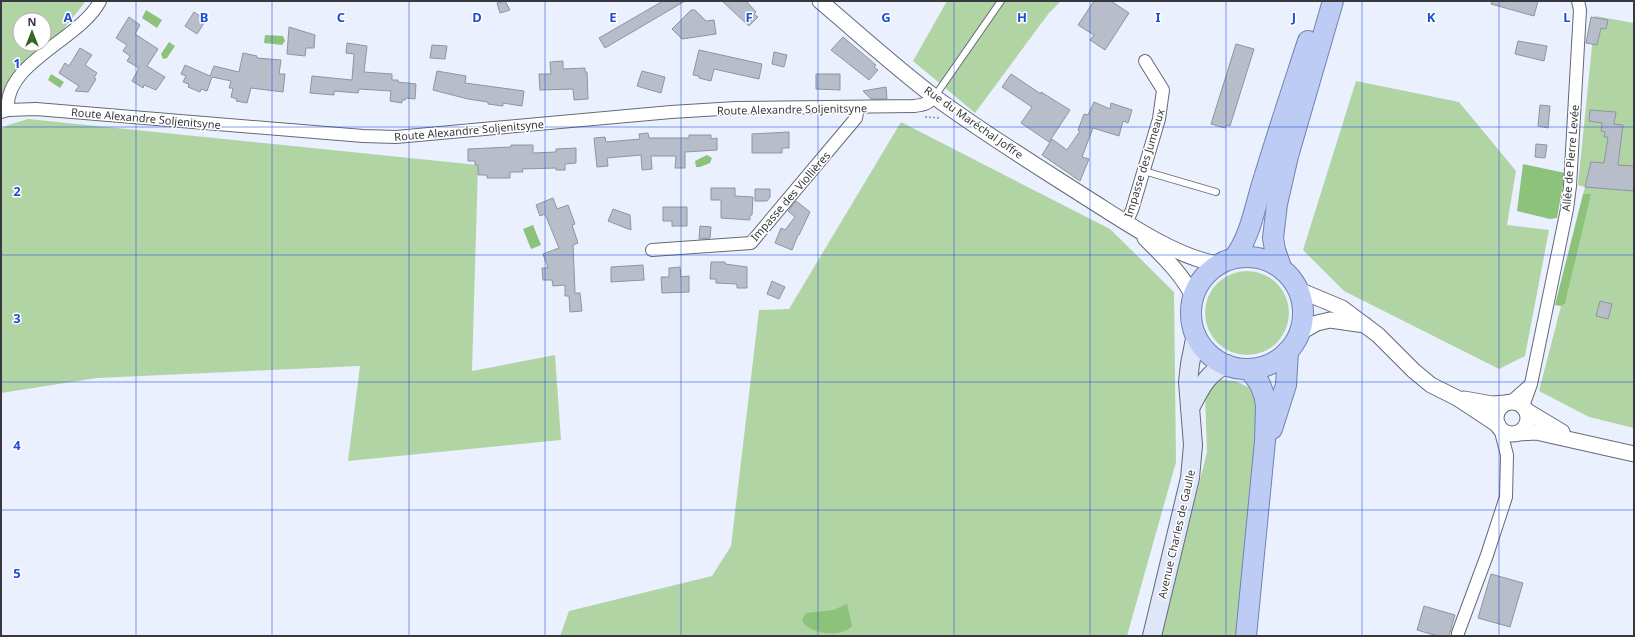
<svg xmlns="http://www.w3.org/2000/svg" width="1635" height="637" font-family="'Noto Sans',sans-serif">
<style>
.green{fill:#b1d4a5;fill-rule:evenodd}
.water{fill:#8dc27a}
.building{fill:#b8bdca;stroke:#8f94a0}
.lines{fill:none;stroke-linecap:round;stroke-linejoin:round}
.service-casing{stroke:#656a76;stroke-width:8}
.minor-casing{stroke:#656a76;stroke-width:14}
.tertiary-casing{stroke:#656a76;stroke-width:17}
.secondary-casing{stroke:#656a76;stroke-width:20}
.primary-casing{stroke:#7182b1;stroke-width:22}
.path{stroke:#9a9ea8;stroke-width:2;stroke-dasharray:2 2;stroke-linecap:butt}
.service{stroke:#fff;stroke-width:6}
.minor{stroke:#fff;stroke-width:12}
.tertiary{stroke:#fff;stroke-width:15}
.secondary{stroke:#dee6fa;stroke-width:18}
.primary{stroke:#bcccf5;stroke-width:20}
.grid{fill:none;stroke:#1d4ed8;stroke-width:1;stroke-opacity:0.55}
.labels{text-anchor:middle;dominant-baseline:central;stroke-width:3;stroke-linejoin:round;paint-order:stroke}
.street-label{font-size:11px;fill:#37393e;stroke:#fff}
.grid-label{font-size:13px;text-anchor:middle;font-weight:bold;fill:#1d4ed8;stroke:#fff;stroke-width:3;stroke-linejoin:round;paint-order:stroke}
</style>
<rect width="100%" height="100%" fill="#ebf0fe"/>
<g class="green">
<path d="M1,1H86L8,98L1,100ZM20,20H44V44H20Z"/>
<polygon points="947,1 1061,1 1049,13 975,113 913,61"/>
<polygon points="1595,16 1634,23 1634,428 1589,417 1539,391 1561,306 1565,304 1590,194 1583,194 1585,187 1578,185"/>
<polygon points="1356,81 1459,102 1516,171 1507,225 1549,230 1525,356 1499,369 1344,291 1303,250"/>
<polygon points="28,119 478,165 472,371 555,355 561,440 348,461 360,366 97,378 1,393 1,129 8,125"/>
<polygon points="901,122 1110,229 1174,292 1176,462 1127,636 560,636 569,611 712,576 731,546 759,310 789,309"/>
<circle cx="1247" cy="313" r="42"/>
<polygon points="1217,379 1235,381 1250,388 1258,408 1236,636 1161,636 1207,452 1205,396"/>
</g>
<g class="water">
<polygon points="146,10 162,20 157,28 142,18"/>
<polygon points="265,35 283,36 285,41 282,45 264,43"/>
<polygon points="169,42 175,46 167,58 163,59 161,54"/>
<polygon points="51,74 64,82 60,88 48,80"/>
<polygon points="707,155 712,158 710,163 700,167 696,167 695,161"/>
<polygon points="1523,164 1565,173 1557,218 1550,219 1517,211"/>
<polygon points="1583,194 1591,194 1565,304 1561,306 1555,305"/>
<polygon points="533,225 541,245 531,249 523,229"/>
<path d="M847,604L852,626C843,637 815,635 804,624L802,619L806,613L833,610Z"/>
</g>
<g class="building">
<polygon points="505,1 510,10 500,13 497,3"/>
<polygon points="663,1 685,1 605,48 599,38"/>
<polygon points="722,1 746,1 756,12 754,14 758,17 749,26"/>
<polygon points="1094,1 1111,1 1129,13 1105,50 1090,40 1094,35 1078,25"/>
<polygon points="1492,1 1538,1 1534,16 1491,4"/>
<polygon points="691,10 695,10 706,21 714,20 716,34 682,39 672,29"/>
<polygon points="194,12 206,20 197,34 185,26"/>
<polygon points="129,17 140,25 135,34 158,49 147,66 165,77 156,90 144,85 143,88 132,81 139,68 127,61 130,56 123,51 127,45 116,38"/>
<polygon points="1591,17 1608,20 1606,29 1601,28 1597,45 1586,43"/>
<polygon points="289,27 315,35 314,48 306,48 305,56 287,54"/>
<polygon points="843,37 876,65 874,67 878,70 869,80 831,50"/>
<polygon points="1518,41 1547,46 1544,61 1515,54"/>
<polygon points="347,43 367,46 364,72 392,74 392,80 398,80 398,82 416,84 415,99 406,98 405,100 402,100 402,103 390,101 391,91 359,89 358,93 334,91 334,95 310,93 312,76 352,80 354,54 346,53"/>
<polygon points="1236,44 1254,49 1230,126 1226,125 1225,128 1211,124"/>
<polygon points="432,45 447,46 445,59 430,58"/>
<polygon points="80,48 92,55 85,65 97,73 94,78 96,79 88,92 75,91 79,86 59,73 65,63 69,66"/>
<polygon points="699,50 762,64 759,79 714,69 711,81 699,78 699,76 693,75"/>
<polygon points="774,52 787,55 784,67 772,64"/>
<polygon points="243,53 257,56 257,58 281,60 279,74 285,74 283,92 251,88 247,103 236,101 237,99 231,97 233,88 229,88 231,81 212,77 207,91 201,89 200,92 188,87 189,84 183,82 186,76 181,74 185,65 210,76 214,66 239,72"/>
<polygon points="563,61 563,69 585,68 585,72 587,72 588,99 574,100 573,89 540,90 539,74 551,74 550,62"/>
<polygon points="437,71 466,76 465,83 524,91 522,106 503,103 503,106 488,104 488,102 468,99 433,90"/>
<polygon points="642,71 665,77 661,93 637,86"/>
<polygon points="816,74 840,74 840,90 816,89"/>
<polygon points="1011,74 1041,94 1041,92 1070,110 1049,142 1021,123 1032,107 1002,87"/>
<polygon points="886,87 887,99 871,99 863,91"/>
<polygon points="1094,102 1110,109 1111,103 1132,110 1128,123 1123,121 1119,136 1093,128 1082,157 1089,159 1080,181 1042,155 1052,139 1067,150 1080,131 1078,130 1084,114 1088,115"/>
<polygon points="1540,105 1550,106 1548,128 1538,126"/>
<polygon points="1590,110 1616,112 1614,124 1623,125 1618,165 1634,166 1634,191 1585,187 1591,162 1604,163 1608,137 1604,137 1605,132 1601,131 1602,123 1589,121"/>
<polygon points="789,132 789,148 782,148 782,153 752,153 752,134"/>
<polygon points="648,133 649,138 689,138 689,135 711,135 711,139 717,138 717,150 685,152 685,168 675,168 676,156 651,156 652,169 642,170 641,155 607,158 608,166 597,167 594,138 605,137 606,142 640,139 639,134"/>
<polygon points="1536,144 1547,145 1545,158 1535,157"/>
<polygon points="511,145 533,145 533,153 556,152 556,149 576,148 576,163 565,164 565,170 556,170 556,168 522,169 523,172 510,172 510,178 487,178 487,175 478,175 478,165 475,165 475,161 468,161 468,149 511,147"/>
<polygon points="711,188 735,188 735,196 753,197 752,215 750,215 750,220 721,218 721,200 711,200"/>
<polygon points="755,189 770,189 770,197 767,201 755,201"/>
<polygon points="553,198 557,209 568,205 575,224 572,225 578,243 573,245 575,293 580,293 582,311 570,312 569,296 565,296 565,285 553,286 552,280 543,280 542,268 548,268 543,254 559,248 545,214 540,216 536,205"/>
<polygon points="796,201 810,212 799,235 798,235 792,250 775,243 781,228 785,230 795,217 788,211"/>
<polygon points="663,207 687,207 687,226 672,226 672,221 663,221"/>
<polygon points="613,209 630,215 631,230 608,221"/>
<polygon points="700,226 711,227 710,238 699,239"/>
<polygon points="711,262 725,262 725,264 747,267 747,288 737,288 737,284 716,283 716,279 710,279"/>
<polygon points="643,265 644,280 611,282 611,267"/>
<polygon points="680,267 681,277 689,276 689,292 662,293 661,277 669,277 669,268"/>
<polygon points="772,281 785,287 779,299 767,294"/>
<polygon points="1600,301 1612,304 1608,319 1596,316"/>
<polygon points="1491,574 1523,583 1510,627 1478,618"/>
<polygon points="1424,606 1455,615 1449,636 1438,636 1417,630"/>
</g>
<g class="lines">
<g class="service-casing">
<g id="service">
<polyline points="935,96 1001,1"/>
<polyline points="1144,171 1216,192"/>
</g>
</g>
<g class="minor-casing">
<g id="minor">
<path d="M8,110C3,63 81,39 100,1"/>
<path d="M1,112L8,110L36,109L363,136L396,137L671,112L736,108L914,106C923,105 929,104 934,96"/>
<polyline points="1126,223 1132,210 1159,119 1163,90 1145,61"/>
<polyline points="652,250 751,243 856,118 858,108"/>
<polyline points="1511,402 1529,386"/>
<polyline points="1523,406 1531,384 1567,209 1570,186 1580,10 1578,1"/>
<polyline points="1458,633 1487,555 1506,497 1507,455 1500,428"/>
</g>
</g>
<g class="tertiary-casing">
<g id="tertiary">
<path d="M820,1C858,33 896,68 936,98C985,134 1037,166 1087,198C1124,221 1176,258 1219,264"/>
<path d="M1145,238C1163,256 1181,273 1193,296"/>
<polyline points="1299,290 1342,308 1378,335 1414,371 1431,385 1457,398 1498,425"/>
<polyline points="1299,333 1317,323 1330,320 1365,325"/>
<polyline points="1464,399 1492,404 1506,403"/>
<circle cx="1512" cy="418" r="16"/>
<polyline points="1527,411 1562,432"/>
<polyline points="1519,433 1536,432 1634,454"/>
</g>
</g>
<g class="secondary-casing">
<g id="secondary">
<path d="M1190,408C1201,388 1206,374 1227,364"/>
<polyline points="1152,636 1190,478 1193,445 1188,382 1190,364 1196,334"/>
</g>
</g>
<g class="primary-casing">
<g id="primary">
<circle cx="1247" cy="313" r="56"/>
<path d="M1234,258C1251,236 1255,205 1264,178C1278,132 1293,87 1308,41"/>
<polyline points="1281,267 1275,250 1273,238 1277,204 1288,156 1333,1"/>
<polyline points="1272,429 1286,385 1288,351"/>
<polyline points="1246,636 1265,441 1266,405 1264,395 1260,384 1249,369"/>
</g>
</g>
<g class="path">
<polyline points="925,117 941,118"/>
<polyline points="1182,304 1184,326"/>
</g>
<use href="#service" class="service"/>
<use href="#minor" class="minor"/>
<use href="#tertiary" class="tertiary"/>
<use href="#secondary" class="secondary"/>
<use href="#primary" class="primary"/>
</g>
<path class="grid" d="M136,1V636M272,1V636M409,1V636M545,1V636M681,1V636M818,1V636M954,1V636M1090,1V636M1226,1V636M1362,1V636M1499,1V636M1,127H1634M1,255H1634M1,382H1634M1,510H1634"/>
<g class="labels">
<g class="street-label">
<text transform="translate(792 109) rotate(-1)">Route Alexandre Soljenitsyne</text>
<text transform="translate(146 118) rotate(5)">Route Alexandre Soljenitsyne</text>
<text transform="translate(974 122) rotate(35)">Rue du Maréchal Joffre</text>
<text transform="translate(469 130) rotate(-5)">Route Alexandre Soljenitsyne</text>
<text transform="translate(1570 158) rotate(-85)">Allée de Pierre Levée</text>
<text transform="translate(1144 163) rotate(-73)">Impasse des Jumeaux</text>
<text transform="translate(790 196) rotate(-49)">Impasse des Viollières</text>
<text transform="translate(1176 534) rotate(-77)">Avenue Charles de Gaulle</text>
</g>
</g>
<g class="grid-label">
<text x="68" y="22">A</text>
<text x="204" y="22">B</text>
<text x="341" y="22">C</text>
<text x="477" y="22">D</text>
<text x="613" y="22">E</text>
<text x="749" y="22">F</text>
<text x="886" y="22">G</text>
<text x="1022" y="22">H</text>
<text x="1158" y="22">I</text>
<text x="1294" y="22">J</text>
<text x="1431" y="22">K</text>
<text x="1567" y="22">L</text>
<text x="17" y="68">1</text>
<text x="17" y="196">2</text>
<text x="17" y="323">3</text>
<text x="17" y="450">4</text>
<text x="17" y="578">5</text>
</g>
<rect width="1635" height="637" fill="none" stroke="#37393e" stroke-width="4"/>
<g transform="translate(32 32)"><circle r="19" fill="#ffffff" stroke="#afb0b2"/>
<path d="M0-3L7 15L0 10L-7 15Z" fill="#386625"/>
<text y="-6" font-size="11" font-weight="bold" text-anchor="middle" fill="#37393e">N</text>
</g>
</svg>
